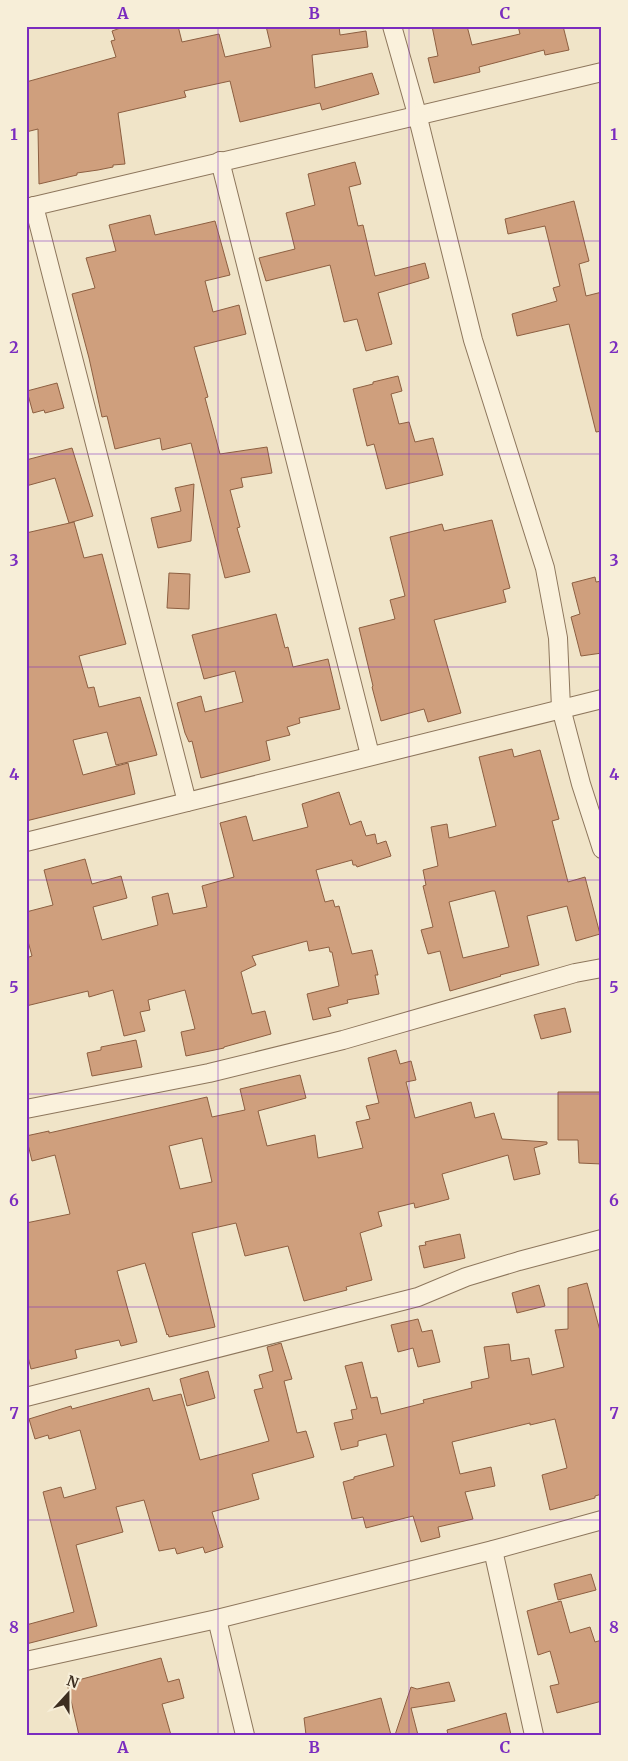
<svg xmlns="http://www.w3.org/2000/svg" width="628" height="1761" font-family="Merriweather,serif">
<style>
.building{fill:#cf9f7d;stroke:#8d5f41;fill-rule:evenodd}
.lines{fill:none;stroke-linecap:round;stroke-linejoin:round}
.street-casing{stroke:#8d765c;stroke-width:20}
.street{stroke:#faf1dc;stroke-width:18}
.grid{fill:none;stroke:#7b2cbf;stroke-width:1;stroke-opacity:0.55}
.neatline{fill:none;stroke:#7b2cbf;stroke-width:2}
.grid-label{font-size:16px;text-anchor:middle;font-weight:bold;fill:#7b2cbf}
</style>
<rect width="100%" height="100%" fill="#f0e4c8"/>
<g class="building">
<polygon points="126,26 178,26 182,42 219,34 225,57 271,47 266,26 339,26 340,35 366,31 368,47 312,55 315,88 372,73 379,94 322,110 320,103 240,122 230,81 184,91 186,97 118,113 125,164 113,165 113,167 98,170 77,173 77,175 39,184 38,129 26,132 26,82 116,57 111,41 115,40 112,31"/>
<polygon points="432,26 467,26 472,45 520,34 518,26 563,26 569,50 545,55 544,50 479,67 480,72 434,83 428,58 438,56"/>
<polygon points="355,162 361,184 349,187 358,226 363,225 375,276 425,263 429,278 378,293 392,344 366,351 357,319 344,322 330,265 266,281 259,258 295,249 286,213 315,205 308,174"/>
<polygon points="574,201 589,261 579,264 586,296 602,292 602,431 596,432 569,324 517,336 512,314 557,301 553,288 560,286 545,226 508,234 505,219"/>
<polygon points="150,215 155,235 215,221 230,275 205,281 213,312 239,305 246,334 194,347 208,397 205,398 220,454 267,447 272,473 241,478 243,487 230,490 240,527 237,528 250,572 225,578 191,443 162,450 160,438 115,449 107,416 102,417 89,358 72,294 95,288 86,258 116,251 109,225"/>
<polygon points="398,376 402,391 391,394 399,424 409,422 415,442 433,438 443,475 386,489 374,444 367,446 353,389 373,384 373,382"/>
<polygon points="57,383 64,408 45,413 44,410 33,413 27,391"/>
<polygon points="72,448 93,516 69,523 55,478 26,486 26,460"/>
<polygon points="194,484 191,541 158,548 151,518 181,511 175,488"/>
<polygon points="492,520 510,588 503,590 506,602 434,620 461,713 428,722 424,709 381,721 372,687 373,686 359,628 395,619 390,600 405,596 390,537 442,524 444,531"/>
<polygon points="74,522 84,558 102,554 126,644 79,656 88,688 94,687 99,707 140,697 157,755 116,765 107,732 73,740 83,775 128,763 135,794 26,821 26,533"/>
<polygon points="169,573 190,574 189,609 167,608"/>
<polygon points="595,577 596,582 602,581 602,653 581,656 571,617 580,614 572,583"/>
<polygon points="276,614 285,648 288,647 293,667 328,659 340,709 299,718 300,723 287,727 290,735 266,741 270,760 201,778 192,741 189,742 185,733 177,703 201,696 205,712 243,702 235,671 204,679 192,635"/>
<path d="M512,749L514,757L540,750L559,819L552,821L568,882L585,877L600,934L576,941L567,906L527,916L539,965L500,975L501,976L450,991L440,951L428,954L421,930L433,927L423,886L426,885L423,870L438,866L431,827L447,824L449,838L496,826L479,757ZM492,891H495L509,947L463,958L449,902Z"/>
<polygon points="339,792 350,825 361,821 366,836 375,834 377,844 386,841 391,856 357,867 356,865 353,865 352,860 316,870 325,902 333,900 335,907 339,906 352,954 372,950 378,975 375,975 379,994 347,1000 348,1003 328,1008 331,1016 313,1020 307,994 339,986 332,952 330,952 329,947 309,951 307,941 252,956 256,965 241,972 252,1014 265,1011 271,1034 224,1047 224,1048 186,1056 181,1032 195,1029 185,990 148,1000 150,1010 140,1012 145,1031 124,1036 113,990 89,997 88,991 26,1006 26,958 32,956 26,934 26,912 53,905 44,870 85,859 92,884 121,876 127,898 93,907 102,940 158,925 152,897 168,893 173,914 207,907 202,886 234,877 220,823 246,816 253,841 308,827 302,804"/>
<polygon points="565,1008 571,1032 541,1039 534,1015"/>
<polygon points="136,1040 142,1067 92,1076 87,1053 101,1050 101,1047"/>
<path d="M396,1050L400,1064L411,1061L416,1080L406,1082L415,1118L471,1102L475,1118L494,1113L502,1139L547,1142V1144L534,1148L540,1174L514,1180L508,1155L442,1174L449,1199L415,1208L414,1203L378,1212L382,1226L360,1233L372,1280L346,1287L347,1290L304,1301L288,1246L245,1256L236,1223L192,1233L215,1327L169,1337L168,1334L167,1335L145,1263L117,1271L137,1342L121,1346L119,1340L75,1350L77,1358L31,1369L26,1349V1223L70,1214L55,1155L32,1161L26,1136L49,1131V1133L207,1097L212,1117L245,1110L240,1089L300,1075L306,1098L258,1111L267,1146L315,1135L318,1158L363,1148L356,1122L370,1119L366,1106L379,1103L368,1058ZM202,1138L212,1182L180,1189L169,1146Z"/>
<polygon points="558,1092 602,1092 602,1164 579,1163 578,1140 558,1140"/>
<polygon points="460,1234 465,1258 424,1268 419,1246 426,1245 425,1242"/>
<polygon points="587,1283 602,1338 602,1494 595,1496 595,1498 550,1510 542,1475 567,1468 555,1419 530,1425 530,1423 452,1442 460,1474 491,1467 495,1486 465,1492 473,1519 438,1527 440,1537 421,1542 413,1516 366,1528 363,1517 352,1519 343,1482 354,1479 354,1477 394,1466 386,1434 358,1441 358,1446 341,1450 334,1423 353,1419 351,1410 357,1409 345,1366 362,1362 371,1398 377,1397 381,1414 424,1403 423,1400 472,1388 471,1382 489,1378 484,1347 509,1344 511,1361 529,1358 532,1375 564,1367 555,1330 568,1329 568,1288"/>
<polygon points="539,1285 545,1306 517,1313 512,1293"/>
<polygon points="418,1319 422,1332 432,1330 440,1362 418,1367 413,1348 398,1352 391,1325"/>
<polygon points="281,1343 292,1379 284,1381 297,1433 306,1431 314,1457 252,1474 259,1499 212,1512 223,1547 205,1553 203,1547 177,1554 175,1548 159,1551 144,1500 116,1507 123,1532 76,1545 97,1626 26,1644 26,1625 74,1612 43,1492 61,1487 64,1498 96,1489 80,1430 49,1439 48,1435 35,1439 29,1419 71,1406 72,1409 149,1388 153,1401 181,1394 200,1460 269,1441 254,1390 263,1388 259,1375 273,1371 267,1347"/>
<polygon points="208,1371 215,1398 187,1406 180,1379"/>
<polygon points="591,1574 596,1590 558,1600 554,1584"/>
<polygon points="561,1601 570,1633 590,1627 595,1642 602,1640 602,1701 557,1713 550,1686 559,1684 550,1651 538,1655 527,1611"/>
<polygon points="161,1658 168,1682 179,1679 184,1698 162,1704 171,1735 79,1735 67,1683"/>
<polygon points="449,1682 455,1701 411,1708 418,1735 395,1735 411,1687 417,1689"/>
<polygon points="381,1698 391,1735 306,1735 304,1718"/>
<polygon points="506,1713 511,1735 448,1735 447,1730"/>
</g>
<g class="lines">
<g class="street-casing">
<g id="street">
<polyline points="392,26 417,114 473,340 545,568 558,638 561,708 581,784 602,849"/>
<polyline points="220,161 370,755"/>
<polyline points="34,206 187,802"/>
<polyline points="26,208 602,72"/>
<polyline points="26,842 602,699"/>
<polyline points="26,1109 209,1073 343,1040 575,973 602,968"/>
<polyline points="26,1397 418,1297 466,1277 519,1261 602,1239"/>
<polyline points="493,1550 534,1735"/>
<polyline points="217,1619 245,1735"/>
<polyline points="26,1661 217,1619 493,1550 602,1520"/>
</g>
</g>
<use href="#street" class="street"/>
</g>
<path class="grid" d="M218,26V1735M409,26V1735M26,241H602M26,454H602M26,667H602M26,880H602M26,1094H602M26,1307H602M26,1520H602"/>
<rect width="628" height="1761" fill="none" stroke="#f7eed8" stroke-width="55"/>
<g transform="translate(68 1694) rotate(21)" stroke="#f7eed8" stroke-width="4" paint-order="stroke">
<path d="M0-4L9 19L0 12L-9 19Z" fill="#3d2e20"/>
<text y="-8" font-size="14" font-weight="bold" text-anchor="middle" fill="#3d2e20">N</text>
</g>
<rect x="28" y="28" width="572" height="1706" class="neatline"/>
<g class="grid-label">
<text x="123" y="19">A</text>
<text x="314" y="19">B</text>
<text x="505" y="19">C</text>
<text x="14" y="140">1</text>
<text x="614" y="140">1</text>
<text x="14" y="353">2</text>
<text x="614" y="353">2</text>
<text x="14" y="566">3</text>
<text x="614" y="566">3</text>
<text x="14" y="780">4</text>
<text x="614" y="780">4</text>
<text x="14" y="993">5</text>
<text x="614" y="993">5</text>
<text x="14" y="1206">6</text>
<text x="614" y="1206">6</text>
<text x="14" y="1419">7</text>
<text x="614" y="1419">7</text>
<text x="14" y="1633">8</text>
<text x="614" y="1633">8</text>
<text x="123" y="1753">A</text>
<text x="314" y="1753">B</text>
<text x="505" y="1753">C</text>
</g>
</svg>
